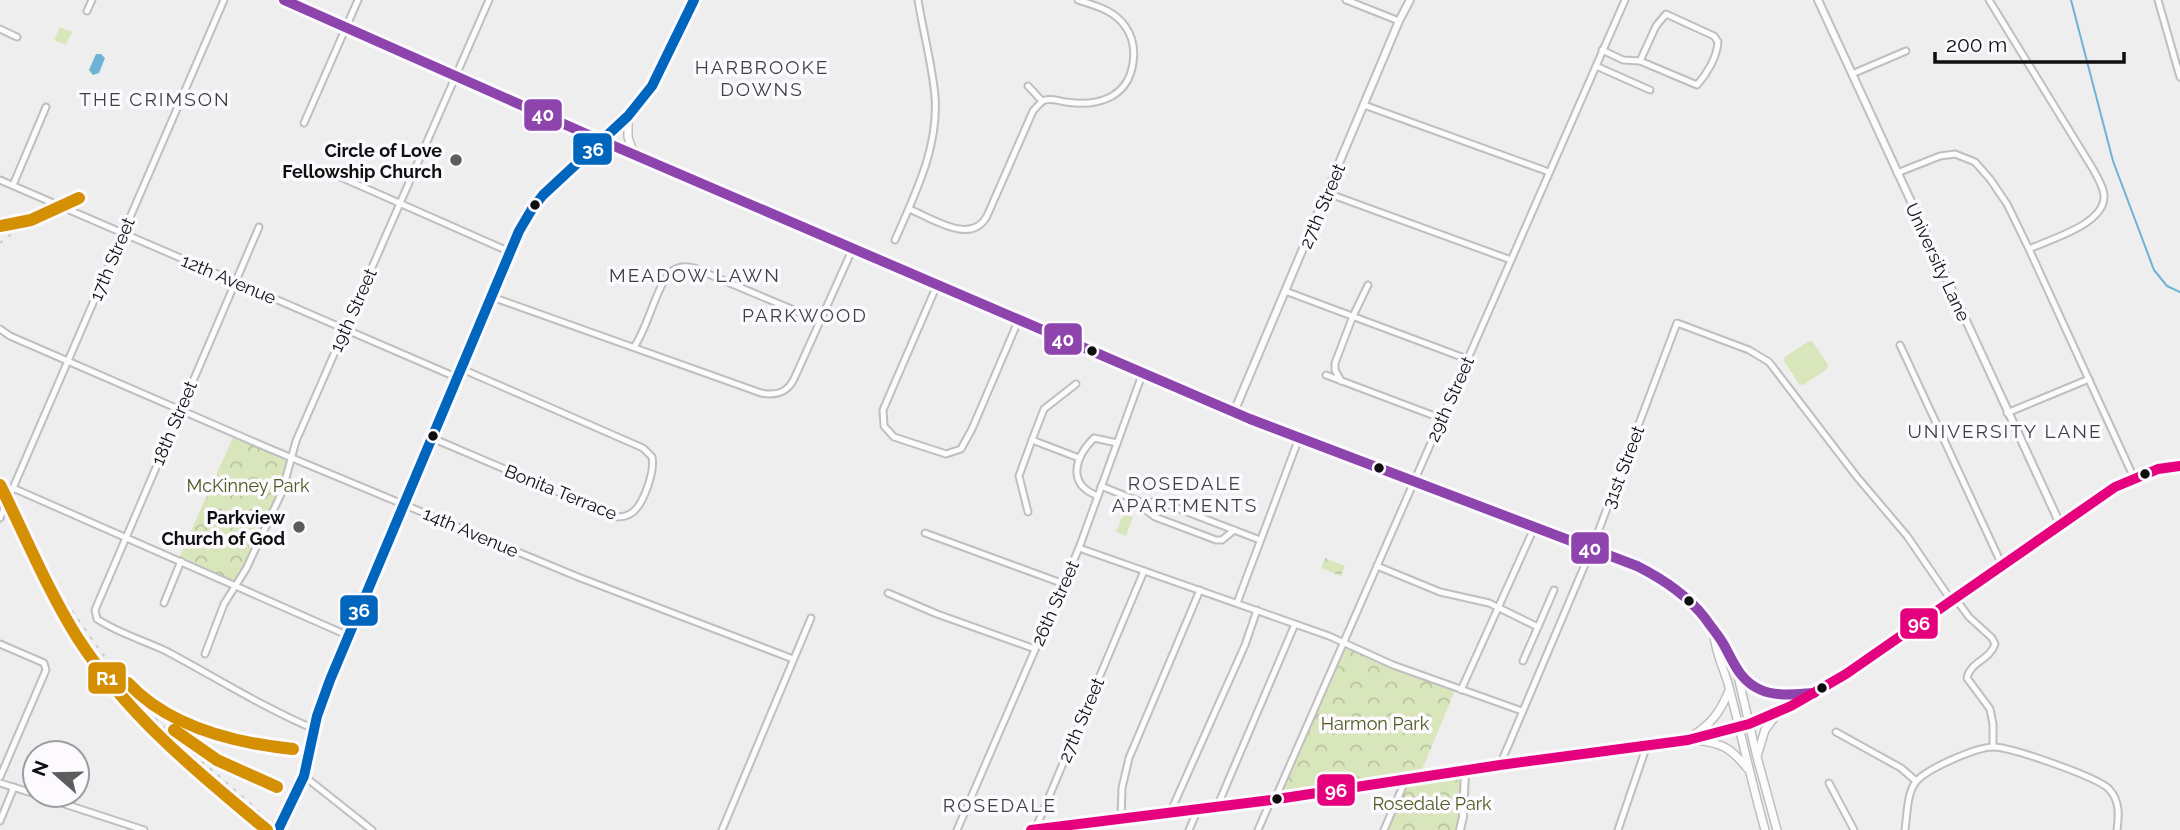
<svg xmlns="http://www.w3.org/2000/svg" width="2180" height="830" font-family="Raleway,sans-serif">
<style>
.grass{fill:#d9e6bc}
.park{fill:url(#park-crowns)}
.water{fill:#6fb2d5}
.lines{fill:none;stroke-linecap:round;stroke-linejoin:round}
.stream{stroke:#6fb2d5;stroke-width:2}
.minor-casing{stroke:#bfbfc0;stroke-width:9}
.tertiary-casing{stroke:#bfbfc0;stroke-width:10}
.secondary-casing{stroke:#bfbfc0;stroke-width:10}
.minor{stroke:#fcfcfd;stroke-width:5}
.tertiary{stroke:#fcfcfd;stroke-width:6}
.secondary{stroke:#fcfcfd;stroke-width:7}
.rail{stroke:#cccccd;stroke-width:2;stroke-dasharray:3.5 7;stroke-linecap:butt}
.bus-1-casing{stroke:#fcfafe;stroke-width:16}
.bus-2-casing{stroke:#fcfafe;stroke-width:16}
.bus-3-casing{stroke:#fcfafe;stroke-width:16}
.bus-1{stroke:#8e44ad;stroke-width:10}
.bus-2{stroke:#e5007d;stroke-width:10}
.bus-3{stroke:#0065bd;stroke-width:10}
.rail-1-casing{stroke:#fcfafe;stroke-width:18}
.rail-1{stroke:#d48f02;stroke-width:12}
.poi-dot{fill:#5d5d5e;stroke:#fcfafe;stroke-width:2.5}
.bus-dot{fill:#0f0f10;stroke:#fcfafe;stroke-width:2.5}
.labels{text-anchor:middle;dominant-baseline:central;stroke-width:7;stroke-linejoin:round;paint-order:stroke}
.poi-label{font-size:18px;font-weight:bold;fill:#0f0f10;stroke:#fcfafe;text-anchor:end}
.street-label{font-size:18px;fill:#0f0f10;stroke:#fcfafe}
.park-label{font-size:18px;fill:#4b5a1e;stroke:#fcfafe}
.neighbourhood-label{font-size:19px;letter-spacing:2px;fill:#403f42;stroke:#fcfafe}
.line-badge{stroke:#fcfafe;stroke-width:2.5}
.badge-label{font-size:19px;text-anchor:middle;font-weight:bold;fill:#fff}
</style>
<defs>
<pattern id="park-crowns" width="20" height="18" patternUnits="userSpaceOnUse" patternTransform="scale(1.75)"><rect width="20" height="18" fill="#d9e6bc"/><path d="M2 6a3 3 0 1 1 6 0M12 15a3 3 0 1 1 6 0" fill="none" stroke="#b9c4a1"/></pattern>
</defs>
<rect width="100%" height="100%" fill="#eeeeef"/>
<g class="grass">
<polygon points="60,27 72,32 66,45 54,40"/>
<polygon points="1809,341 1813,342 1828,365 1827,369 1803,385 1799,384 1784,361 1785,357"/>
</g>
<g class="park">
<polygon points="235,433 293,459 289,472 236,586 178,560"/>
<polygon points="1124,513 1133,517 1126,536 1116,532"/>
<polygon points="1325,558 1345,566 1341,576 1321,568"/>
<polygon points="1343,643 1456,688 1419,777 1465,771 1460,830 1384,830 1406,780 1275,799"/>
</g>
<polygon class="water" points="96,54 101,54 105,58 99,73 93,75 89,70"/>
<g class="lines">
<polyline class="stream" points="2071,0 2113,161 2154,270 2167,286 2180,292"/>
<defs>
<g id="minor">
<polyline points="1346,0 1399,21"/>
<path d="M1989 0 2093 169C2097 177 2104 187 2104 196 2105 224 2051 239 2029 249"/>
<polyline points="2158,0 2180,77"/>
<polyline points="87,11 92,0"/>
<path d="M1666 14 1714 36 1718 42C1717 57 1707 74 1697 85L1640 61 1656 26Z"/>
<polyline points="0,29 17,37"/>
<polyline points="1602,50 1623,60 1640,61"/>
<polyline points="1596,66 1650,90"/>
<polyline points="1852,74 1906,51"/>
<polyline points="1028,86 1042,101"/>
<polyline points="1364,105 1549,172"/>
<polyline points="304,123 358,0"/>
<polyline points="329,172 510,252"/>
<polyline points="1897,173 1940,156 1955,154 1975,162 1990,179 2007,204 2029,249 2134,478"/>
<polyline points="0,180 458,378"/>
<polyline points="13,185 46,107"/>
<polyline points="1327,193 1511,260"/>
<path d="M909 209C932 218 971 246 987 216L1033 111C1037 107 1040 102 1045 100 1052 98 1059 101 1066 102 1097 107 1128 98 1133 63 1135 50 1133 37 1125 26 1114 10 1096 6 1078 0"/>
<path d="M259 227 95 610 97 619C118 633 143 640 166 651 215 677 262 707 314 729"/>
<path d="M895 240C915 194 939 147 935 96 932 64 923 31 918 0"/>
<polyline points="937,285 883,410 884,426 894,437 946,454 961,449 972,429 1019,319"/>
<polyline points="1285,291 1467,359"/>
<path d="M492 297 761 393C776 396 787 393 794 379L853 248"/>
<polyline points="0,329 10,336 268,448 578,577 793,659"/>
<polyline points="1900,345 2002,565"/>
<path d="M634 347C648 328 657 283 672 271 679 266 687 266 694 268L820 321"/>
<polyline points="1326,375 1440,418"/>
<polyline points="1341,381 1335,370 1335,363 1353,316 1368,285"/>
<polyline points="2007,413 2089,379"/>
<path d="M432 438 617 517C623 517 628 516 633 512 644 503 655 471 652 457L643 448 462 369"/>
<polyline points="1032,440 1079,458"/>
<polyline points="1101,486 1148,505 1156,500 1260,540"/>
<polyline points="13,488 349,636"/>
<path d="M1098 496C1066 484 1075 457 1094 438L1117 443"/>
<polyline points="1148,505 1147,511 1155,517 1216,540 1222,540 1234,530"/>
<polyline points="1028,512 1019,476 1032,440 1044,409 1076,384"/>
<polyline points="0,518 224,0"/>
<polyline points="925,533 1064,584"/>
<polyline points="1079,548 1329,636 1393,665 1522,711"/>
<polyline points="1377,566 1440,592 1489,603 1538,627 1523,661"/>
<polyline points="888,593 937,614 1035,649"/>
<path d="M1955 598 1969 617 1992 638 1995 644C1990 660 1970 662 1967 678L1990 709 1993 724V747"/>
<polyline points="164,603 181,561"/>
<polyline points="1237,603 1299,438"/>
<polyline points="1538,627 1554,590"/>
<polyline points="0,644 44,663 46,670 0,777"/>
<polyline points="205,654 224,604 246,569 282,492 296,441 489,0"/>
<polyline points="1461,690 1535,526"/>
<polyline points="1836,732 1901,768 1916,781"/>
<polyline points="1500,765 1592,548 1677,323 1749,350 1769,362 1857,477 1907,536 1951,600"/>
<polyline points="304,776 372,830"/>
<polyline points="0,783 35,794"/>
<polyline points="1829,783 1854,830"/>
<polyline points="37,795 144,830"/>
<polyline points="1275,799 1625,0"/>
<polyline points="1217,807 1295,624"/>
<polyline points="1170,813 1245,645 1257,610"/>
<polyline points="1121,819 1122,788 1129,758 1200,590"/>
<polyline points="0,821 14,787"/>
<polyline points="722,830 811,618"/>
<polyline points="957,830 1079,548 1143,372"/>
<polyline points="1035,830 1144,571"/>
<polyline points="1189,830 1198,809"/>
<polyline points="1258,830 1271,800"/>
<polyline points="1384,830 1406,779"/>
<polyline points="1618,830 1647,745"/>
<path d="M1905 830C1907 816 1907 794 1915 783 1925 769 1975 748 1992 747 2009 746 2097 777 2109 789 2120 801 2119 815 2117 830"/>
</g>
<g id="tertiary">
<polyline points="1818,0 2060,524"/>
<polyline points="1234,412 1399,21 1410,0"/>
<polyline points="1460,830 1463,817 1465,771"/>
</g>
<g id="secondary">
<path d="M284 0 600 140 1250 419 1637 566C1663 579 1687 595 1705 618 1711 627 1719 636 1724 645 1734 663 1740 681 1761 690 1777 697 1797 694 1814 693"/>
<polyline points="628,116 628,137 634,155"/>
<path d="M1714 634C1715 654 1726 672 1730 691 1742 738 1752 784 1765 830"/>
<polyline points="1737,672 1757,757 1777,830"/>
<path d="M1691 737C1712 723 1719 714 1729 691"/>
<path d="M1696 740C1722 743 1731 748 1747 768"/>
<polyline points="1757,756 1765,730 1777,714"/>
<polyline points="278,830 304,776 317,716 330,680 519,231 532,209 543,195 628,116 652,86 694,0"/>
<polyline points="1031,830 1271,800 1500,765 1688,740 1749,724 1791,706 1846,674 2115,487 2158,469 2180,466"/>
</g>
</defs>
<use href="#minor" class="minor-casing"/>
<use href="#tertiary" class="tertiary-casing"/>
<use href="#secondary" class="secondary-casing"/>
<use href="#minor" class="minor"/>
<use href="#tertiary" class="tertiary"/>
<use href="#secondary" class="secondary"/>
<g class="rail">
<polyline points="0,226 31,220 79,198"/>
<polyline points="0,243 22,226"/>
<path d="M66 602C96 645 125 688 162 725 197 759 236 789 271 823"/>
<path d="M148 701C191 731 241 744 293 749"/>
<polyline points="201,750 277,787"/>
</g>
<defs>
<path id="bus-1" d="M284 0 600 140 1250 419 1637 566C1663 579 1687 595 1705 618 1711 627 1719 636 1724 645 1734 663 1740 681 1761 690 1777 697 1797 694 1814 693"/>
<polyline id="bus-2" points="1031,830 1271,800 1500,765 1688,740 1749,724 1791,706 1846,674 2115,487 2158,469 2180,466"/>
<polyline id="bus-3" points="278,830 304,776 317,716 330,680 519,231 532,209 543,195 628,116 652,86 694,0"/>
</defs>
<use href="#bus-1" class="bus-1-casing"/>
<use href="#bus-2" class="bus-2-casing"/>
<use href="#bus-3" class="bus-3-casing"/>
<use href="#bus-1" class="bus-1"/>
<use href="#bus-2" class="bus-2"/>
<use href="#bus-3" class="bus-3"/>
<defs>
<g id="rail-1">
<polyline points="0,226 31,220 79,198"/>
<path d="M0 485C25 535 47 589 77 637 127 715 197 772 267 830"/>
<path d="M128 683C169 727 234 743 293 749"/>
<polyline points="174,730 217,760 277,787"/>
</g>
</defs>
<use href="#rail-1" class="rail-1-casing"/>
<use href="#rail-1" class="rail-1"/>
</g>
<g class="poi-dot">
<circle cx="456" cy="160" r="7"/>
<circle cx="299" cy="527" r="7"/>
</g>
<g class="bus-dot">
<circle cx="535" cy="205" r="6"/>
<circle cx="1092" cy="351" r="6"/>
<circle cx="433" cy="436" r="6"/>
<circle cx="1379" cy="468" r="6"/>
<circle cx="2145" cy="474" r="6"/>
<circle cx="1689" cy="601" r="6"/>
<circle cx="1822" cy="688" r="6"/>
<circle cx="1277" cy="799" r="6"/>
</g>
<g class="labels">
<g class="poi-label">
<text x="442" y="150">Circle of Love<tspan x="442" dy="21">Fellowship Church</tspan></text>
<text x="285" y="517">Parkview<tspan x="285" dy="21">Church of God</tspan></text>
</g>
<g class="street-label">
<text transform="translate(1322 206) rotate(-67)">27th Street</text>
<text transform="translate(112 259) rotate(-67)">17th Street</text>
<text transform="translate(1938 262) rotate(65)">University Lane</text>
<text transform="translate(229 279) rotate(23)">12th Avenue</text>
<text transform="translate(353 310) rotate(-66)">19th Street</text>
<text transform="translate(1450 399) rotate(-66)">29th Street</text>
<text transform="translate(174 423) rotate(-67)">18th Street</text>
<text transform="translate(1623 467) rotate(-69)">31st Street</text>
<text transform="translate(561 492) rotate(22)">Bonita Terrace</text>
<text transform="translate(471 532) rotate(23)">14th Avenue</text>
<text transform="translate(1055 603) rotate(-66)">26th Street</text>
<text transform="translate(1081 720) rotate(-67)">27th Street</text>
</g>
<g class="park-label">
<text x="248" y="485">McKinney Park</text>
<text x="1375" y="723">Harmon Park</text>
<text x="1432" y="803">Rosedale Park</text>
</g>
<g class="neighbourhood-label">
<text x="762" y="67">HARBROOKE<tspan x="762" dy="22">DOWNS</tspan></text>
<text x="155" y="99">THE CRIMSON</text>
<text x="695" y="275">MEADOW LAWN</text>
<text x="805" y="315">PARKWOOD</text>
<text x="2005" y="431">UNIVERSITY LANE</text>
<text x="1185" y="483">ROSEDALE<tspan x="1185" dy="22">APARTMENTS</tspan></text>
<text x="1000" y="805">ROSEDALE</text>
</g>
</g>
<g class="line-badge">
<rect x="523" y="98" width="40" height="34" rx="7" fill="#8e44ad"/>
<rect x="572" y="132" width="41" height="34" rx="7" fill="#0065bd"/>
<rect x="1043" y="322" width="40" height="34" rx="7" fill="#8e44ad"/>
<rect x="1570" y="531" width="40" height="34" rx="7" fill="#8e44ad"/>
<rect x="339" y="594" width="40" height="33" rx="7" fill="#0065bd"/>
<rect x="1899" y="607" width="40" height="33" rx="7" fill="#e5007d"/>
<rect x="87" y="661" width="40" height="34" rx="7" fill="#d48f02"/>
<rect x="1316" y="773" width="40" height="34" rx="7" fill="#e5007d"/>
</g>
<g class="badge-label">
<text x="543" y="121">40</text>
<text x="593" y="156">36</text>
<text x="1063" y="346">40</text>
<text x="1590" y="555">40</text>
<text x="359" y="617">36</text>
<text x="1919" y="630">96</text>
<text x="107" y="685">R1</text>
<text x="1336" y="797">96</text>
</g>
<g transform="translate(56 774) rotate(290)"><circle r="33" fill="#fcfafe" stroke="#9d9c9f" stroke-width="2"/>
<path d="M0-5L12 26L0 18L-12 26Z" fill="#5d5d5e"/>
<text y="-10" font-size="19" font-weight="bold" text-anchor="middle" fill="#0f0f10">N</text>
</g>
<path d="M1935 52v10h189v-10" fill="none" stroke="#0f0f10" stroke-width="3.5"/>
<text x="1946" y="52" font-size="21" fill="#0f0f10" stroke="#fcfafe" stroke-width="5" paint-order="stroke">200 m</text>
</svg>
